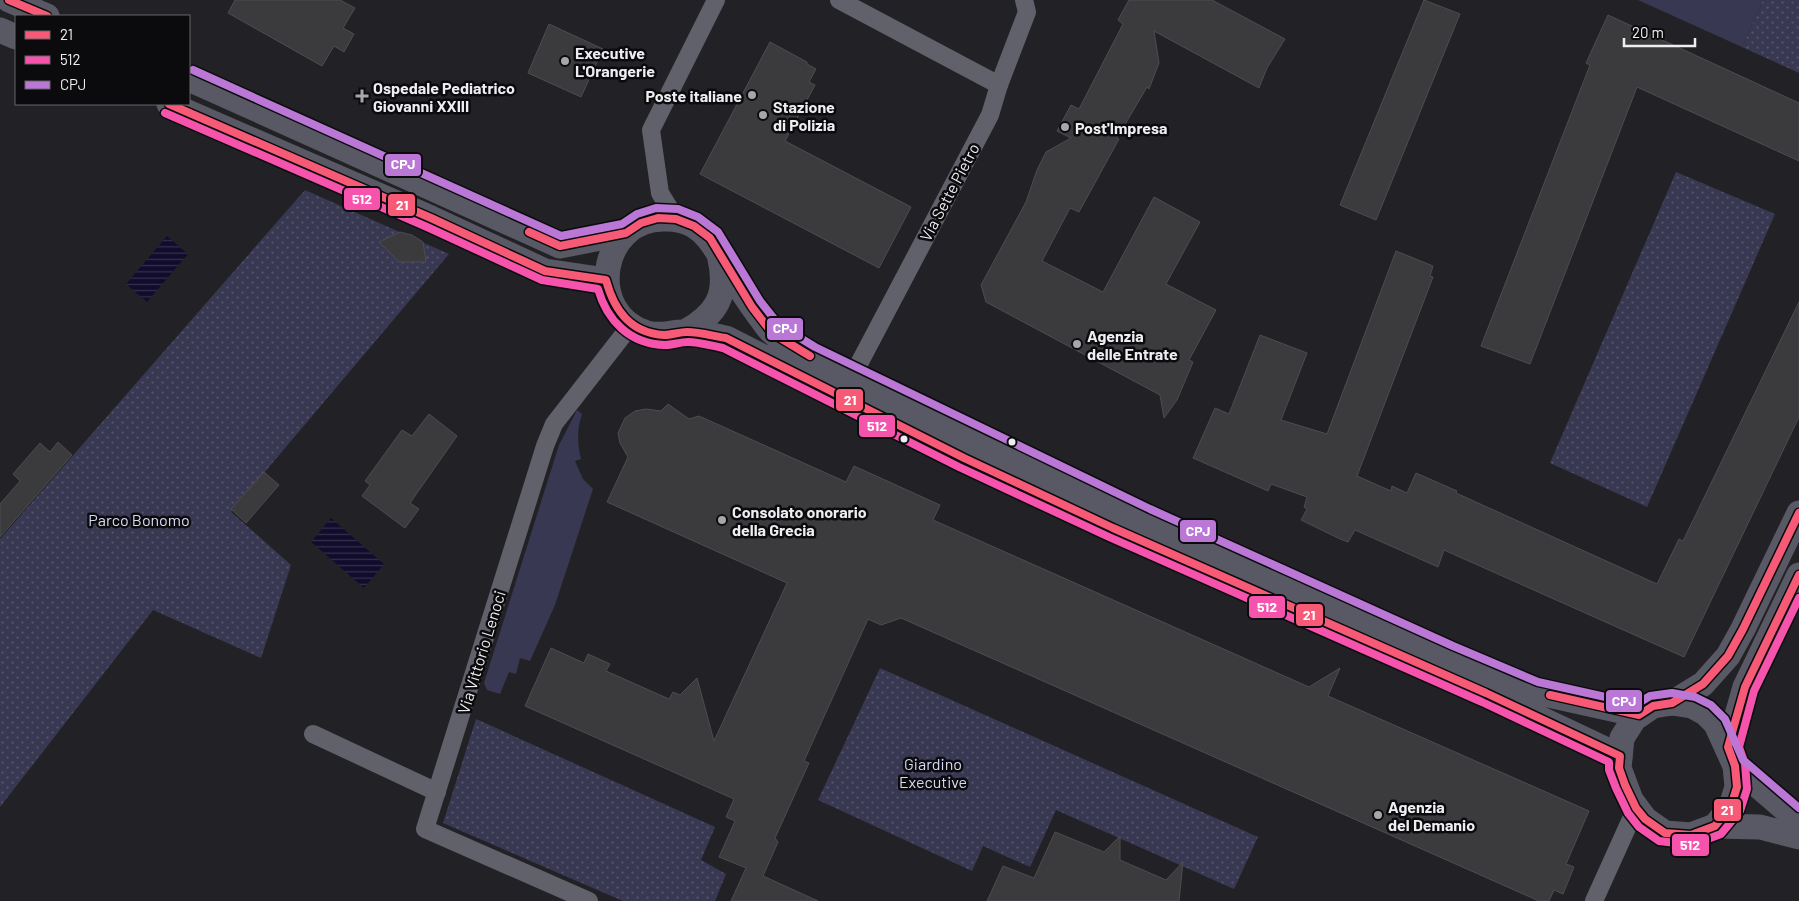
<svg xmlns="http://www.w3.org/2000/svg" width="1799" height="901" font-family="Barlow,sans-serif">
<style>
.grass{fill:#383852}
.park{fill:url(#park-dots)}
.water{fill:url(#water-rules)}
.building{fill:#3b3b3e;stroke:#4d4d51}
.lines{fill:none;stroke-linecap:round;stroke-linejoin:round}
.street{stroke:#61616c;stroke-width:18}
.secondary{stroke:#595965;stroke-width:25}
.bus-1-casing{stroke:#0b0b0e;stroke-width:11}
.bus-2-casing{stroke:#0b0b0e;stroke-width:11}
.bus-3-casing{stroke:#0b0b0e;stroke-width:11}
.bus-1{stroke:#f75a77;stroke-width:8}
.bus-2{stroke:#f653ac;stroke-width:8}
.bus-3{stroke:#ba77d6;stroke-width:8}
.poi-dot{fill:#a7a7ab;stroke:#0b0b0e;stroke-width:2}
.bus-dot{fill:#eeeef2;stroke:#0b0b0e;stroke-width:2}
.labels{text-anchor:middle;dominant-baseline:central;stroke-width:5;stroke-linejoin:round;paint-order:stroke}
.poi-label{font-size:16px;font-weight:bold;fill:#eeeef2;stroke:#0b0b0e;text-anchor:start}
.street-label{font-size:16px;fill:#eeeef2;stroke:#0b0b0e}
.park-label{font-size:16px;fill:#d7d8f4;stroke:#0b0b0e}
.line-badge{stroke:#0b0b0e;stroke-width:2}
.badge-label{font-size:14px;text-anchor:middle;font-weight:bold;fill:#fff}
</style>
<defs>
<pattern id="park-dots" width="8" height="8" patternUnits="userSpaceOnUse" patternTransform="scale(1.25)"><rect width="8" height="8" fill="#383852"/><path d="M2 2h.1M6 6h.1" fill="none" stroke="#55556b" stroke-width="1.8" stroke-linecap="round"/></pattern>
<pattern id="water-rules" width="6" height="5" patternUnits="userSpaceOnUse" patternTransform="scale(1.25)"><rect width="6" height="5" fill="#110c2c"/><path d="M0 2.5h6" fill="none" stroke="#34304b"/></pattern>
</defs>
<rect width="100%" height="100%" fill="#222226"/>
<g class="grass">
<polygon points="1638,0 1763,0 1742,47"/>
<path d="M577 410 582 414C577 429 577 443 581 459L575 461 583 479 593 489 555 605 530 661 520 658 516 674 509 672 500 694 487 690 484 683 559 445Z"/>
</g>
<g class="park">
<polygon points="1763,0 1799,0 1799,73 1742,47"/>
<polygon points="1676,172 1775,214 1647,507 1550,463"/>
<polygon points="305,190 449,254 231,512 291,565 261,658 153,610 0,807 0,539"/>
<polygon points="880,668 1258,837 1234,889 1056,810 1030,867 983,846 972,871 818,800"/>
<polygon points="476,719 715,827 701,860 726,874 715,901 623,901 443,823"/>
</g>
<g class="water">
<polygon points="167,236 188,254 147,302 126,284"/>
<polygon points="331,518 384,564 364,588 311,542"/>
</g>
<g class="building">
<polygon points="235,0 340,0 355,8 343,28 354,34 344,52 334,46 322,66 228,13"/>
<polygon points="1129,0 1212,0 1285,39 1267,68 1259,88 1154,31 1159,63 1149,89 1147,87 1117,138 1119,139 1079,212 1070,208 1042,261 1103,292 1154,197 1200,222 1166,284 1216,310 1189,360 1193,362 1177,400 1164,418 1160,395 986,302 981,285 1026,202 1037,170 1046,152 1071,138 1057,131 1071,105 1079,109 1123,24 1118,20"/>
<polygon points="1424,0 1460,14 1376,220 1340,205"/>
<polygon points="1608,15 1799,103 1799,161 1637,87 1530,364 1481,346 1590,65 1586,63"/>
<polygon points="549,24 603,49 581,97 528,73"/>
<polygon points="770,42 807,62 807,64 816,69 809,82 815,85 785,141 911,207 879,268 700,174"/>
<polygon points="400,232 412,235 423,242 426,262 399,262 379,242"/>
<polygon points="1396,251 1433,266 1430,276 1433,277 1357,476 1391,491 1392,486 1407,493 1416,473 1457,491 1456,493 1657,584 1679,539 1683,541 1799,302 1799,417 1684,657 1444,550 1438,567 1355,530 1348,542 1340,539 1301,520 1307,509 1304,507 1307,497 1271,484 1268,491 1193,458 1215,408 1229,414 1260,335 1307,353 1281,420 1327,434"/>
<polygon points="668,404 689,419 699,416 846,482 854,466 940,505 933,520 1309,687 1340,668 1328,696 1589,811 1566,864 1574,867 1563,894 1554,890 1549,901 1539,901 901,618 881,625 868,619 804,761 809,763 775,838 778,842 763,876 818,901 731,901 746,868 719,857 735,821 726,817 734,799 525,706 551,648 584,663 588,654 610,664 606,671 669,699 673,692 680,695 697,678 714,741 787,583 607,502 628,457 620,443 618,433 625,418 635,411 646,409 661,411"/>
<polygon points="429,414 457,436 410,503 419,509 405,528 362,496 370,485 365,481 402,430 412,436"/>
<polygon points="58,442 72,455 0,537 0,504 20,481 13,474 40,443 50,452"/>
<polygon points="264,472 279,485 246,523 231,509"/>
<polygon points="1055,832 1104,852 1120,836 1120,860 1166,880 1183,862 1179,901 987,901 1003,866 1034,878"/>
</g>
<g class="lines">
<g class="street">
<polyline points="839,0 999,85"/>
<polyline points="676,219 660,193 651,130 716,0"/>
<polyline points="852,377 990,115 999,85 1027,12 1024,0"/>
<polyline points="313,734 437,792"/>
<polyline points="589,901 425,829 545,446 554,424 631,325"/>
<polyline points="1594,901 1636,808"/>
</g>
<g class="secondary">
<polyline points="9,0 47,16"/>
<polyline points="0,30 16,37"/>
<polyline points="189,79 560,246 626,233"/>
<polyline points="169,104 431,218 545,271 606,280"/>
<path d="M685 332C717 314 728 295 720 259"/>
<polyline points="1672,703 1703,684 1728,656 1743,629 1799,513"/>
<polyline points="1728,747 1745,687 1799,575"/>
<path d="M1620 756 1486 693 1113 528 964 458 726 338C712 336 698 331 684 332 670 332 662 337 647 333 584 314 600 217 665 219 675 219 686 221 694 226 707 234 713 245 721 257 733 278 746 298 760 317 764 322 767 328 772 332 782 342 798 349 810 356L1146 518 1449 655 1535 692 1639 715"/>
<polyline points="1735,766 1799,821"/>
<polyline points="1715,826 1731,806 1737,787 1735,766 1716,724 1705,713 1692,706 1672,703 1653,706 1634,719 1622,738 1619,768 1631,800 1645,819 1665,833 1691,835 1715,826 1760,827 1799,837"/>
</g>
<defs>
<g id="bus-1">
<polyline points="9,0 47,16"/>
<path d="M169 104 431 218 545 271 606 280C614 310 630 333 664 335 672 335 679 332 687 332 700 332 713 336 726 338L964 458 1113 528 1486 693 1620 756 1619 768 1625 785 1636 808 1645 819 1665 833 1691 835 1715 826 1731 806 1737 787 1735 766 1728 747 1745 687 1799 575"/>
<polyline points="529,232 560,246 626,233 641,223 658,218 676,219 694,226 710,238 752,307 772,333 810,356"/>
<polyline points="1550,695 1639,715 1653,706 1672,703 1703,684 1728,656 1743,629 1799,513"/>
</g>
<path id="bus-2" d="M165 113 427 227 542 280 598 289C607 321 630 344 665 345 673 345 680 342 688 342 700 342 711 346 723 348L959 467 1109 537 1482 702 1609 762V770L1616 788 1628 813 1639 827 1659 841 1692 845 1721 834 1740 811 1747 789 1745 764 1739 747 1754 691 1799 598"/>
<polyline id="bus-3" points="193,70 561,236 622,224 637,214 656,208 678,209 698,217 718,232 760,301 779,325 815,347 1150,509 1453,646 1538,682 1637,704 1650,696 1672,693 1695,697 1711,705 1725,719 1743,760 1799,808"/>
</defs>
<use href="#bus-1" class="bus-1-casing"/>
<use href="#bus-2" class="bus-2-casing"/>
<use href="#bus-3" class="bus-3-casing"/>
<use href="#bus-1" class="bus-1"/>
<use href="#bus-2" class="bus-2"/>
<use href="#bus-3" class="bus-3"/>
</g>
<g class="poi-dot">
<circle cx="565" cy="61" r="5"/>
<circle cx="752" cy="95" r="5"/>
<path d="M359.5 88.5h5v5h5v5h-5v5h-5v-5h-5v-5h5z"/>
<circle cx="763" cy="115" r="5"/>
<circle cx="1065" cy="127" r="5"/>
<circle cx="1077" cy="344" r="5"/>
<circle cx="722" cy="520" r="5"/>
<circle cx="1378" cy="815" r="5"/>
</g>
<g class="bus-dot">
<circle cx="904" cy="439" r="4.5"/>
<circle cx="1012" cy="442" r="4.5"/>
</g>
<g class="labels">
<g class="poi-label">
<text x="575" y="52">Executive<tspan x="575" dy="18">L'Orangerie</tspan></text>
<text x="373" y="87">Ospedale Pediatrico<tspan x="373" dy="18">Giovanni XXIII</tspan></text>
<text x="742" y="95" text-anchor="end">Poste italiane</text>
<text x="773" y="106">Stazione<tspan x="773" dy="18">di Polizia</tspan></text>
<text x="1075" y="127">Post'Impresa</text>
<text x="1087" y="335">Agenzia<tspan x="1087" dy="18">delle Entrate</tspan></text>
<text x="732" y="511">Consolato onorario<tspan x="732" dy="18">della Grecia</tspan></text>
<text x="1388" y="806">Agenzia<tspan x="1388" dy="18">del Demanio</tspan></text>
</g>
<g class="street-label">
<text transform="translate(949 192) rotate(-62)">Via Sette Pietro</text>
<text transform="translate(481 652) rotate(-73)">Via Vittorio Lenoci</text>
</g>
<g class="park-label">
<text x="139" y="519">Parco Bonomo</text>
<text x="933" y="763">Giardino<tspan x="933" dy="18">Executive</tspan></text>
</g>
</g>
<g class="line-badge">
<rect x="384" y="153" width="38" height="24" rx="5" fill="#ba77d6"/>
<rect x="343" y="187" width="38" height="24" rx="5" fill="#f653ac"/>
<rect x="387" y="193" width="29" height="24" rx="5" fill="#f75a77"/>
<rect x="766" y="317" width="38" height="24" rx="5" fill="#ba77d6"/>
<rect x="835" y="388" width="29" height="24" rx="5" fill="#f75a77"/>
<rect x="858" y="414" width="38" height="24" rx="5" fill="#f653ac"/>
<rect x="1179" y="519" width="38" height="24" rx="5" fill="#ba77d6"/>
<rect x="1248" y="595" width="38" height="24" rx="5" fill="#f653ac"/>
<rect x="1295" y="603" width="29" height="24" rx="5" fill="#f75a77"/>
<rect x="1605" y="689" width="38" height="24" rx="5" fill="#ba77d6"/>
<rect x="1713" y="798" width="29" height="24" rx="5" fill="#f75a77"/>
<rect x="1671" y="833" width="39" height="24" rx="5" fill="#f653ac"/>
</g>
<g class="badge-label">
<text x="403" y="169">CPJ</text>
<text x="362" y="204">512</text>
<text x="402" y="210">21</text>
<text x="785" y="333">CPJ</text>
<text x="850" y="405">21</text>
<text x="877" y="431">512</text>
<text x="1198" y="536">CPJ</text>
<text x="1267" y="612">512</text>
<text x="1309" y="620">21</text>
<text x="1624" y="706">CPJ</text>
<text x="1727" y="815">21</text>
<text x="1690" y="850">512</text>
</g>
<rect x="15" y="15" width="175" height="90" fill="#0b0b0e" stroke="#666669"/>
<rect x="25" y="31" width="25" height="8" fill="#f75a77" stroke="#666669"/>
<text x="60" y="40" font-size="15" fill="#eeeef2">21</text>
<rect x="25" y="56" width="25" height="8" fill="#f653ac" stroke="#666669"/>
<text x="60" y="65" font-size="15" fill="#eeeef2">512</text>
<rect x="25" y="81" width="25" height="8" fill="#ba77d6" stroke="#666669"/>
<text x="60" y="90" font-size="15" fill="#eeeef2">CPJ</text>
<path d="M1624 38v8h71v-8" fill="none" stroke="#eeeef2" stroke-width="2.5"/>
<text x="1632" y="38" font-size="15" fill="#eeeef2" stroke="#0b0b0e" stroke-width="4" paint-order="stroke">20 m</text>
</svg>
